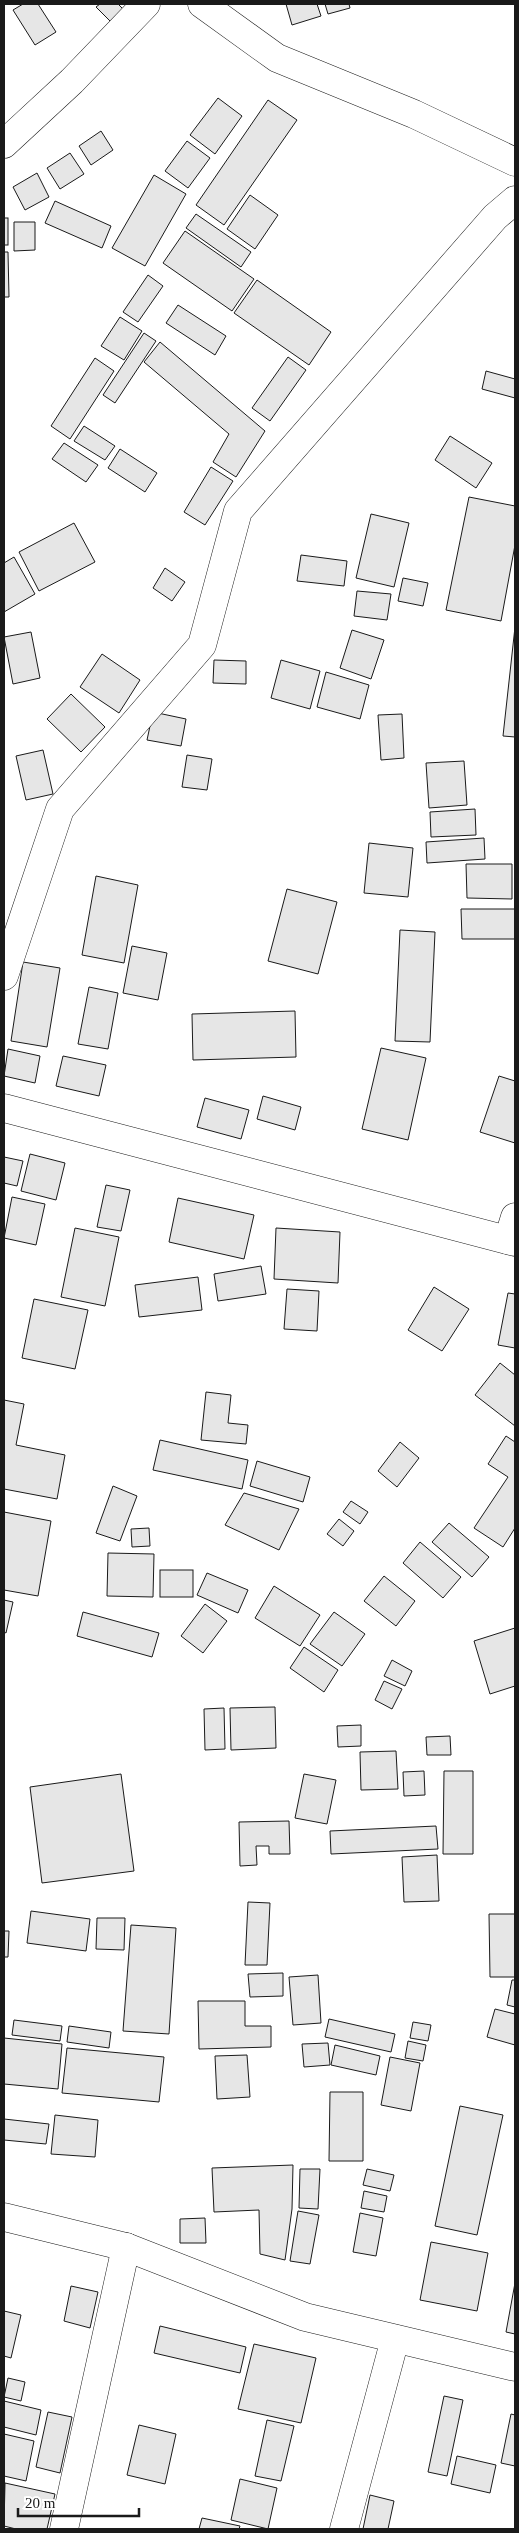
<svg xmlns="http://www.w3.org/2000/svg" width="519" height="2533" font-family="'Times New Roman',serif">
<style>
.building{fill:#e6e6e6;stroke:#1a1a1a}
.lines{fill:none;stroke-linecap:round;stroke-linejoin:round}
.minor-casing{stroke:#1a1a1a;stroke-width:29}
.minor{stroke:#fff;stroke-width:28}
</style>
<rect width="100%" height="100%" fill="#fff"/>
<g class="building">
<polygon points="23,4 38,4 56,32 35,45 13,10"/>
<polygon points="100,4 118,4 126,12 114,25 96,7"/>
<polygon points="286,4 317,4 321,16 292,25"/>
<polygon points="325,4 349,4 350,8 328,14"/>
<polygon points="218,98 242,116 215,154 190,135"/>
<polygon points="268,100 297,120 224,225 196,205"/>
<polygon points="101,131 113,150 91,165 79,146"/>
<polygon points="187,141 210,158 188,188 165,171"/>
<polygon points="70,153 84,174 60,189 47,168"/>
<polygon points="37,173 49,197 25,210 13,187"/>
<polygon points="154,175 186,194 145,266 112,248"/>
<polygon points="250,195 278,215 255,249 227,229"/>
<polygon points="55,201 111,226 102,248 45,223"/>
<polygon points="196,214 251,252 241,267 186,228"/>
<rect x="4" y="218" width="4" height="27"/>
<polygon points="14,222 35,222 35,250 14,251"/>
<polygon points="185,231 254,279 232,311 163,263"/>
<polygon points="4,252 8,252 9,297 4,297"/>
<polygon points="148,275 163,286 138,322 123,312"/>
<polygon points="257,280 331,332 309,365 234,313"/>
<polygon points="178,305 226,336 215,355 166,323"/>
<polygon points="120,317 142,331 124,360 101,346"/>
<polygon points="144,333 156,341 115,403 103,395"/>
<polygon points="160,342 265,431 236,477 213,462 229,434 144,362"/>
<polygon points="288,357 306,370 270,421 252,408"/>
<polygon points="95,358 114,371 70,439 51,426"/>
<polygon points="486,371 515,379 515,398 482,389"/>
<polygon points="84,426 115,446 105,460 74,441"/>
<polygon points="450,436 492,463 476,488 435,460"/>
<polygon points="64,443 98,465 86,482 52,459"/>
<polygon points="120,449 157,473 145,492 108,468"/>
<polygon points="211,467 233,481 205,525 184,512"/>
<polygon points="469,497 515,506 515,545 501,621 446,610"/>
<polygon points="371,514 409,523 394,587 356,578"/>
<polygon points="74,523 95,562 39,591 19,552"/>
<polygon points="301,555 347,561 344,586 297,581"/>
<polygon points="14,557 35,594 4,612 4,563"/>
<polygon points="165,568 185,582 172,601 153,588"/>
<polygon points="403,578 428,583 423,606 398,601"/>
<polygon points="357,591 391,594 387,620 354,616"/>
<polygon points="515,627 515,737 503,736"/>
<polygon points="352,630 384,640 371,679 340,668"/>
<polygon points="31,632 40,678 13,684 4,637"/>
<polygon points="102,654 140,680 119,713 80,687"/>
<polygon points="214,660 246,661 246,684 213,683"/>
<polygon points="281,660 320,671 310,709 271,698"/>
<polygon points="326,672 369,685 360,719 317,707"/>
<polygon points="71,694 105,727 81,752 47,719"/>
<polygon points="153,712 186,719 181,746 147,740"/>
<polygon points="402,714 404,758 381,760 378,715"/>
<polygon points="43,750 53,794 26,800 16,756"/>
<polygon points="187,755 212,759 207,790 182,787"/>
<polygon points="464,761 467,805 429,808 426,763"/>
<polygon points="475,809 476,835 431,837 430,812"/>
<polygon points="484,838 485,859 427,863 426,842"/>
<polygon points="369,843 413,848 408,897 364,893"/>
<polygon points="466,864 512,864 512,899 467,898"/>
<polygon points="96,876 138,885 124,963 82,955"/>
<polygon points="287,889 337,902 318,974 268,961"/>
<polygon points="461,909 515,909 515,939 462,939"/>
<polygon points="400,930 435,932 430,1042 395,1041"/>
<polygon points="132,946 167,953 158,1000 123,993"/>
<polygon points="23,962 60,968 47,1047 11,1041"/>
<polygon points="89,987 118,993 108,1049 78,1044"/>
<polygon points="295,1011 296,1057 193,1060 192,1014"/>
<polygon points="381,1048 426,1058 408,1140 362,1129"/>
<polygon points="8,1049 40,1056 35,1083 4,1076"/>
<polygon points="63,1056 106,1065 99,1096 56,1086"/>
<polygon points="499,1076 515,1081 515,1143 480,1132"/>
<polygon points="263,1096 301,1107 295,1130 257,1119"/>
<polygon points="205,1098 249,1110 241,1139 197,1127"/>
<polygon points="30,1154 65,1163 56,1200 21,1191"/>
<polygon points="4,1157 23,1161 17,1186 4,1183"/>
<polygon points="106,1185 130,1190 121,1231 97,1227"/>
<polygon points="12,1197 45,1204 36,1245 4,1238"/>
<polygon points="178,1198 254,1215 244,1259 169,1242"/>
<polygon points="75,1228 119,1237 105,1306 61,1297"/>
<polygon points="276,1228 340,1232 338,1283 274,1279"/>
<polygon points="261,1266 266,1294 218,1301 214,1274"/>
<polygon points="198,1277 202,1310 139,1317 135,1285"/>
<polygon points="434,1287 469,1309 442,1351 408,1330"/>
<polygon points="287,1289 319,1291 317,1331 284,1329"/>
<polygon points="508,1293 515,1294 515,1348 498,1345"/>
<polygon points="34,1299 88,1310 75,1369 22,1358"/>
<polygon points="500,1363 515,1375 515,1426 475,1395"/>
<polygon points="206,1392 231,1395 228,1423 248,1425 246,1444 201,1440"/>
<polygon points="4,1400 24,1404 16,1445 65,1455 57,1499 4,1489"/>
<polygon points="506,1436 515,1442 515,1528 503,1547 474,1528 508,1477 488,1464"/>
<polygon points="160,1440 248,1460 242,1489 153,1470"/>
<polygon points="400,1442 419,1458 397,1487 378,1471"/>
<polygon points="257,1461 310,1477 303,1502 250,1486"/>
<polygon points="113,1486 137,1496 120,1541 96,1533"/>
<polygon points="244,1493 299,1509 279,1550 225,1525"/>
<polygon points="351,1501 368,1512 360,1524 343,1512"/>
<polygon points="4,1512 51,1521 38,1596 4,1590"/>
<polygon points="339,1519 354,1531 343,1546 327,1534"/>
<polygon points="449,1523 489,1557 472,1577 432,1542"/>
<polygon points="149,1528 150,1546 132,1547 131,1529"/>
<polygon points="420,1542 461,1577 443,1598 403,1563"/>
<polygon points="108,1553 154,1554 153,1597 107,1596"/>
<rect x="160" y="1570" width="33" height="27"/>
<polygon points="207,1573 248,1590 238,1613 197,1595"/>
<polygon points="384,1576 415,1601 396,1626 364,1601"/>
<polygon points="274,1586 320,1615 300,1646 255,1618"/>
<polygon points="4,1600 13,1602 6,1633 4,1632"/>
<polygon points="205,1604 227,1621 203,1653 181,1636"/>
<polygon points="83,1612 159,1633 152,1657 77,1636"/>
<polygon points="334,1612 365,1634 342,1666 310,1644"/>
<polygon points="515,1628 515,1686 490,1694 474,1641"/>
<polygon points="304,1647 338,1670 324,1692 290,1668"/>
<polygon points="392,1660 412,1671 405,1686 384,1676"/>
<polygon points="384,1681 402,1689 392,1709 375,1700"/>
<polygon points="275,1707 276,1748 231,1750 230,1708"/>
<polygon points="224,1708 225,1749 205,1750 204,1709"/>
<polygon points="361,1725 361,1746 338,1747 337,1726"/>
<polygon points="450,1736 451,1755 427,1755 426,1737"/>
<polygon points="396,1751 398,1789 361,1790 360,1752"/>
<polygon points="424,1771 425,1795 404,1796 403,1772"/>
<polygon points="444,1771 473,1771 473,1854 443,1854"/>
<polygon points="121,1774 134,1871 42,1883 30,1787"/>
<polygon points="304,1774 336,1780 327,1824 295,1818"/>
<polygon points="289,1821 290,1854 269,1854 269,1846 256,1846 257,1865 240,1866 239,1822"/>
<polygon points="436,1826 438,1849 331,1854 330,1831"/>
<polygon points="437,1855 439,1901 404,1902 402,1857"/>
<polygon points="248,1902 270,1903 267,1965 245,1965"/>
<polygon points="31,1911 90,1919 86,1951 27,1943"/>
<polygon points="489,1914 515,1914 515,1977 490,1977"/>
<polygon points="97,1918 125,1918 124,1950 96,1949"/>
<polygon points="131,1925 176,1928 169,2034 123,2031"/>
<polygon points="4,1931 9,1931 8,1957 4,1957"/>
<polygon points="283,1973 283,1996 250,1997 248,1974"/>
<polygon points="318,1975 321,2023 293,2025 289,1977"/>
<polygon points="512,1980 515,1980 515,2007 507,2005"/>
<polygon points="198,2001 245,2001 245,2026 271,2026 271,2047 199,2049"/>
<polygon points="495,2009 515,2014 515,2045 487,2037"/>
<polygon points="329,2019 395,2034 391,2052 325,2037"/>
<polygon points="14,2020 62,2026 60,2041 12,2035"/>
<polygon points="413,2022 431,2025 428,2041 410,2038"/>
<polygon points="69,2026 111,2032 109,2048 67,2042"/>
<polygon points="4,2038 62,2044 58,2089 4,2084"/>
<polygon points="408,2041 426,2045 423,2061 405,2058"/>
<polygon points="328,2043 330,2065 304,2067 302,2044"/>
<polygon points="335,2045 380,2056 376,2075 331,2065"/>
<polygon points="67,2048 164,2057 159,2102 62,2093"/>
<polygon points="247,2055 250,2097 217,2099 215,2056"/>
<polygon points="390,2057 420,2063 411,2111 381,2105"/>
<polygon points="330,2092 363,2092 363,2161 329,2161"/>
<polygon points="460,2106 503,2115 477,2235 435,2226"/>
<polygon points="55,2115 98,2120 95,2157 51,2154"/>
<polygon points="4,2119 49,2124 46,2144 4,2140"/>
<polygon points="293,2165 292,2209 285,2260 260,2254 259,2210 214,2212 212,2168"/>
<polygon points="300,2169 320,2169 318,2209 299,2208"/>
<polygon points="367,2169 394,2175 390,2191 363,2185"/>
<polygon points="364,2191 387,2196 384,2212 361,2208"/>
<polygon points="298,2211 319,2215 310,2264 290,2261"/>
<polygon points="360,2213 383,2218 376,2256 353,2252"/>
<polygon points="205,2218 206,2243 180,2243 180,2219"/>
<polygon points="431,2242 488,2253 477,2311 420,2300"/>
<polygon points="515,2283 515,2334 506,2332"/>
<polygon points="71,2286 98,2292 90,2328 64,2321"/>
<polygon points="4,2311 21,2315 11,2358 4,2356"/>
<polygon points="160,2326 246,2347 240,2373 154,2353"/>
<polygon points="254,2344 316,2358 301,2423 238,2409"/>
<polygon points="8,2378 25,2382 21,2401 4,2397"/>
<polygon points="444,2396 463,2400 447,2476 428,2472"/>
<polygon points="4,2401 41,2410 36,2435 4,2427"/>
<polygon points="48,2412 72,2417 60,2473 36,2467"/>
<polygon points="511,2414 515,2415 515,2466 501,2463"/>
<polygon points="267,2420 294,2426 281,2481 255,2476"/>
<polygon points="139,2425 176,2434 165,2484 127,2475"/>
<polygon points="4,2434 34,2441 26,2481 4,2476"/>
<polygon points="457,2456 496,2465 490,2493 451,2484"/>
<polygon points="240,2479 277,2488 268,2529 231,2520"/>
<polygon points="5,2483 55,2494 47,2529 16,2529 4,2526"/>
<polygon points="370,2495 394,2501 388,2529 363,2529"/>
<polygon points="202,2518 240,2526 239,2529 199,2529"/>
</g>
<g class="lines">
<defs>
<g id="minor">
<polyline points="202,4 277,58 414,114 515,162"/>
<polyline points="4,144 72,81 146,4"/>
<polyline points="4,976 60,809 202,645 238,511 495,217 515,200"/>
<polyline points="4,1108 515,1242"/>
<polyline points="508,1240 515,1217"/>
<polyline points="4,2217 126,2247 305,2317 515,2367"/>
<polyline points="64,2529 126,2247"/>
<polyline points="344,2529 395,2339"/>
</g>
</defs>
<use href="#minor" class="minor-casing"/>
<use href="#minor" class="minor"/>
</g>
<rect width="519" height="2533" fill="none" stroke="#1a1a1a" stroke-width="10"/>
<path d="M18 2508v8h121v-8" fill="none" stroke="#1a1a1a" stroke-width="2.5"/>
<text x="25" y="2508" font-size="15" fill="#1a1a1a" stroke="#ffffff" stroke-width="4" paint-order="stroke">20 m</text>
</svg>
